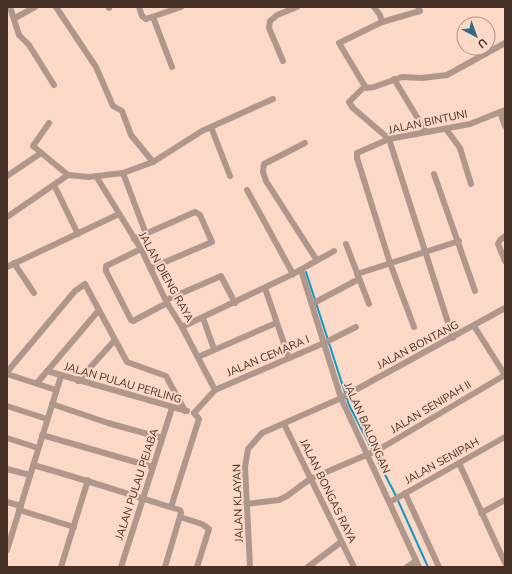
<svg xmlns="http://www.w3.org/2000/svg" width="512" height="574" font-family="'Nunito Sans',sans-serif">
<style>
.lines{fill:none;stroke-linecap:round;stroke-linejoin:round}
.stream{stroke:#0a9bc6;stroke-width:2}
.minor{stroke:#b0978b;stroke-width:6}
.labels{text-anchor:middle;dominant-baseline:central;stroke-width:4;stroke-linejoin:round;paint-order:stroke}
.street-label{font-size:11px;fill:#462f24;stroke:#fcd8c7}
</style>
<rect width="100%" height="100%" fill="#fcd8c7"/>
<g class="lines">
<polyline class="stream" points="306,272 349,405 395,494 428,567"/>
<g class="minor">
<polyline points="10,7 19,35 29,45 54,85"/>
<polyline points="56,7 96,67 113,106 122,111 131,135 153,162"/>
<polyline points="109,7 109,8"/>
<polyline points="139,7 142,16 146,19 181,7"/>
<polyline points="374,7 380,15 382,22"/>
<polyline points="418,7 420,11 382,22 339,43 366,88 374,87 402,77 422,78 447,75 505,43"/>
<polyline points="153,17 172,67"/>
<polyline points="15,18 35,7"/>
<polyline points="283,61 269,28 270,21 277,15 297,7"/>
<polyline points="394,79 426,132"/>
<polyline points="365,86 349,102 353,108 389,139 453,338"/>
<polyline points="500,112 505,126"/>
<polyline points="49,123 33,146 68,175 89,177 123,173 153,162 202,131 273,99"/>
<polyline points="211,127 230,176"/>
<polyline points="446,129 460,148 471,184"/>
<polyline points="305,143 264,164 263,172 266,181 316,259"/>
<polyline points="123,173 146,234"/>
<polyline points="434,174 475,291"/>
<polyline points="7,176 41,153"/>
<polyline points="96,176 141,249 167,303 182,327 215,390"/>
<polyline points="54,185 78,234"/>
<polyline points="247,190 293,274"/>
<polyline points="7,217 68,175"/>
<polyline points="505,236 500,240 498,244 505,261"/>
<polyline points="134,239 195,212 200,215 212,242 151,268"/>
<polyline points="346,244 369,304"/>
<polyline points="141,249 106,266 106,271 131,320 133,321 167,303"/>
<polyline points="14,263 34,293"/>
<polyline points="7,267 119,214"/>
<polyline points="301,270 341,398 419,567"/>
<polyline points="357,274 459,241"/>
<polyline points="265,288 289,358"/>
<polyline points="166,300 221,276 235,303"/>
<polyline points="312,304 359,279"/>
<polyline points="203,318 214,349"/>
<polyline points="474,326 505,375"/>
<polyline points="182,327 293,274 334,251"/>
<polyline points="414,327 390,263 357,158 357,153 389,139 470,124 505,110"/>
<polyline points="198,357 276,323"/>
<polyline points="47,371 187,411"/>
<polyline points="7,372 75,291 85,284 127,362 166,376 185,411"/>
<polyline points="7,374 56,390"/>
<polyline points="78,381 114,341"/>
<polyline points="37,383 99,310"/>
<polyline points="52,404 108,423 162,438"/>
<polyline points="7,406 47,419"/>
<polyline points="194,413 215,390 324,343 356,327"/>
<polyline points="284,424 354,567"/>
<polyline points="42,435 153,467"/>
<polyline points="7,438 38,448"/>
<polyline points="459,463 505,563"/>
<path d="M33 465C83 479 131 495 180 510L181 513 165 567"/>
<polyline points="7,469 30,475"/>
<polyline points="405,493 439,567"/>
<polyline points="7,502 21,506"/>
<polyline points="390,502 505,437"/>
<polyline points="246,504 279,500 287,496 310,479 378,450 505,375"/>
<polyline points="171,507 199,419 194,413"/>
<polyline points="19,510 74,527"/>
<polyline points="481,513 505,500"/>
<polyline points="180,517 202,524 209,529 197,567"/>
<polyline points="7,550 61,376"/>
<polyline points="61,567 88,480"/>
<polyline points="121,567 172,408"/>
<polyline points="250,567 245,467 248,449 262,433 339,399 505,308"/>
<polyline points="308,567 341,542"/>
<polyline points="407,567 416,561"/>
</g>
</g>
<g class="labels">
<g class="street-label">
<text transform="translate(428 122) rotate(-12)">JALAN BINTUNI</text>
<text transform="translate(166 277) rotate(61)">JALAN DIENG RAYA</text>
<text transform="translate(418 345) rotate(-28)">JALAN BONTANG</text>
<text transform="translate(268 356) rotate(-23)">JALAN CEMARA I</text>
<text transform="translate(123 383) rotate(16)">JALAN PULAU PERLING</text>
<text transform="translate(431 407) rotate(-31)">JALAN SENIPAH II</text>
<text transform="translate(367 428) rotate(66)">JALAN BALONGAN</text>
<text transform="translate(442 461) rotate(-29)">JALAN SENIPAH</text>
<text transform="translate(137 484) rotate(-72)">JALAN PULAU PEJABA</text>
<text transform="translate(328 491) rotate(64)">JALAN BONGAS RAYA</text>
<text transform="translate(238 503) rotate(-92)">JALAN KLAYAN</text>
</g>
</g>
<rect width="512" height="574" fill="none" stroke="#462f24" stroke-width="16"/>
<g transform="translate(476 36) rotate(139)"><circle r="19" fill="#fcd8c7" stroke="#b39486"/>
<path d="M0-3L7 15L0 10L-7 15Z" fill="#306b83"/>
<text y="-6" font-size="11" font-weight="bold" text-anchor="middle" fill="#462f24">U</text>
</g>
</svg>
